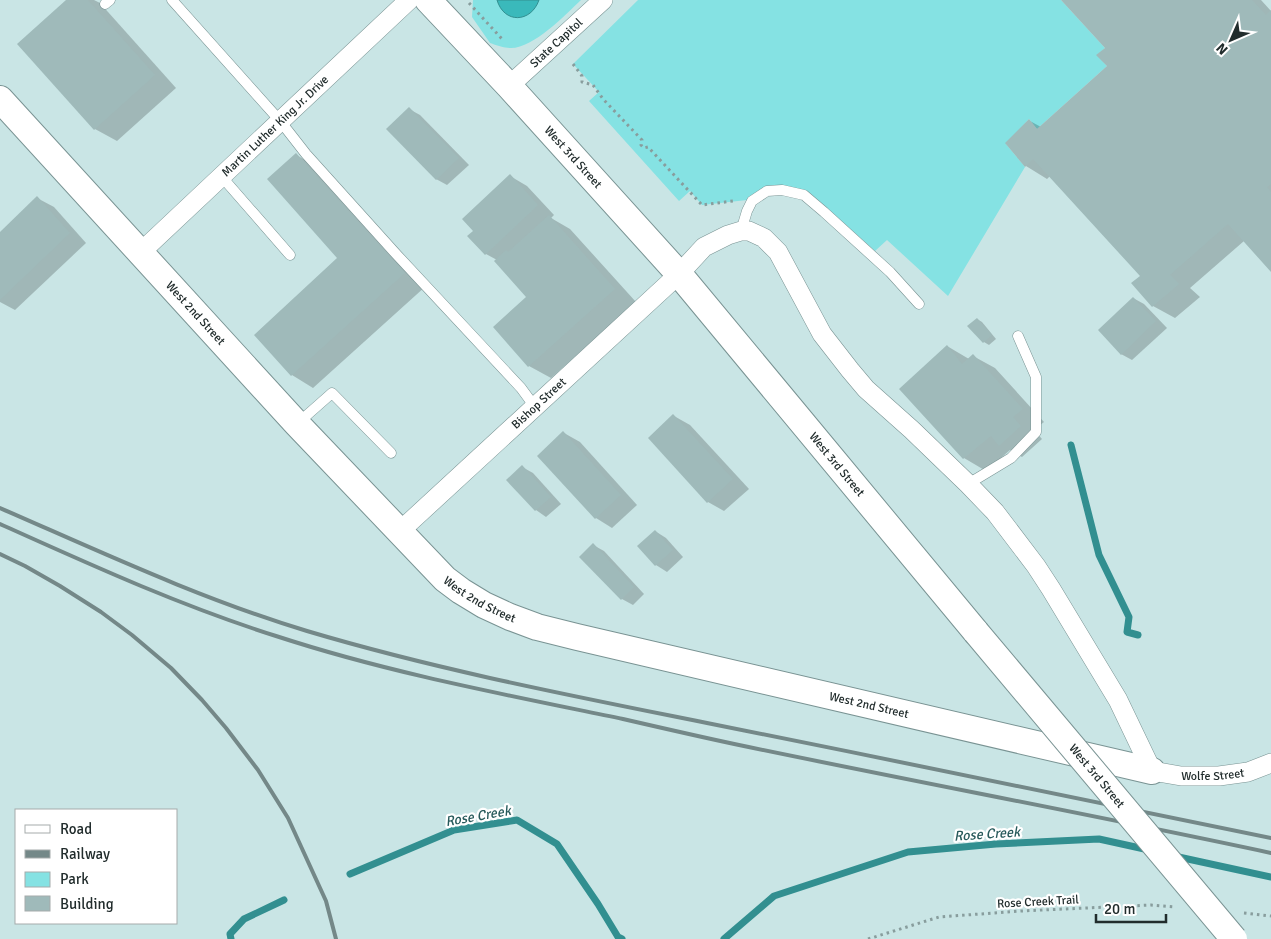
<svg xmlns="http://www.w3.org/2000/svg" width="1271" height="939" font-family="Signika,sans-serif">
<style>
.green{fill:#85e2e3}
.water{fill:#3ab9bb;stroke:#328f90}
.shadow{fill:#0003}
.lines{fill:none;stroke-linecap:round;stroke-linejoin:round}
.stream{stroke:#328f90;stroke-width:7}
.building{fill:#9fbaba}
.lane-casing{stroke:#799393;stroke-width:11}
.street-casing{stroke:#799393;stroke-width:20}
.secondary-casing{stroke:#799393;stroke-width:28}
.path{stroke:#889d9d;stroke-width:3;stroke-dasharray:2.5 4;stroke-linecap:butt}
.lane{stroke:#fff;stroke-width:10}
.street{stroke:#fff;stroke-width:19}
.secondary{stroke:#fff;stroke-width:26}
.rail{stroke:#748888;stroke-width:4}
.secondary-bridge-casing{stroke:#799393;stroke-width:28;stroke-linecap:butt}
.secondary-bridge{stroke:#fff;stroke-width:26}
.labels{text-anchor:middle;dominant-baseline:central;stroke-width:4.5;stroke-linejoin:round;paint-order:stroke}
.street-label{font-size:12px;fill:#212c2c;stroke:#fff}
.water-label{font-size:14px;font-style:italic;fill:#275a5b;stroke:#fff}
</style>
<rect width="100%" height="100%" fill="#c9e5e5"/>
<g class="green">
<path d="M473 0H581C565 15 533 49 510 48 504 48 496 45 490 43L472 17Z"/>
<polygon points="638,0 1061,0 1105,48 1097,55 1107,66 1037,129 1029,119 1006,144 1025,167 948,296 887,240 875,251 839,219 824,212 804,195 782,190 756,199 702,205 690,191 679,201 589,101 599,92 573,64"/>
</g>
<path class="water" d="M497 0H539C531 23 504 24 497 0Z"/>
<g class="shadow">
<polygon points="68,0 94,0 100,3 176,88 117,141 95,129"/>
<polygon points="1063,0 1261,0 1271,11 1271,270 1244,241 1190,288 1200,297 1175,318 1153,306 1142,276 1050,176 1047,179 1026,166 1030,121 1041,127 1108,66 1107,49"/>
<polygon points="409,109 420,115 469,165 447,185 436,179"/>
<polygon points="296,155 318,167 426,286 313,388 292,375 255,335 339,258"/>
<polygon points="510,176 527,186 554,215 551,218 570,229 636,302 551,378 529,366 528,297 497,260 486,254 475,231"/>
<polygon points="37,198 54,207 86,243 15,310 0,302 0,233"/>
<polygon points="1133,298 1144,304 1167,328 1132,360 1121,354"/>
<polygon points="977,319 982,322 996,339 989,345 984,342"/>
<polygon points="947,346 969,359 973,356 995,368 1044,422 1034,430 1042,439 1022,457 1010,450 986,471 964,458 901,390"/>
<polygon points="674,416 690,425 749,489 724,511 708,502"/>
<polygon points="564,433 580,442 637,505 612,528 596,518"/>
<polygon points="522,467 533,473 561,504 546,517 536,510"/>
<polygon points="655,531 666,538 683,557 667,572 656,565"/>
<polygon points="593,545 604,551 644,594 633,605 622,599"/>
</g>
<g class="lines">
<g class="stream">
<polyline points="1071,445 1099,555 1129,617 1127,632 1138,635"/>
<polyline points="1174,856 1271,877"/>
<polyline points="350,874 454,830 517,820 557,844 598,904 618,937 622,939"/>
<polyline points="231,939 230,934 244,919 284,900"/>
<polyline points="724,939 774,896 908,852 996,844 1099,839 1149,850"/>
</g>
</g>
<g class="building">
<polygon points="66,0 88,0 155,75 94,130 17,44"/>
<polygon points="1061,0 1252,0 1266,15 1271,10 1271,184 1267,187 1271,192 1271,272 1228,224 1170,275 1179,284 1152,307 1131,283 1140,276 1033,159 1025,167 1005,143 1029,119 1037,129 1107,66 1096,55 1105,48"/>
<polygon points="409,107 459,158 436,180 386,129"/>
<polygon points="296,153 405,273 291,376 254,335 337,258 267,179"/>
<polygon points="510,174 538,205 485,255 467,236 473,231 462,219"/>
<polygon points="37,196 70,233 0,300 0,232"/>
<polygon points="549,215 615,289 528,367 493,327 526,297 494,261 506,250 508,252"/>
<polygon points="1133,297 1156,321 1121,355 1098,330"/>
<polygon points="977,318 992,335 983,343 967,326"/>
<polygon points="947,345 962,364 973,354 1023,409 1013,417 1021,426 999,446 991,436 963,459 899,389"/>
<polygon points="673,414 733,479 707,503 648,438"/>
<polygon points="563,431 621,495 595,519 537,456"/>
<polygon points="522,465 551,497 535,511 506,480"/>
<polygon points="655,530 673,550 655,566 637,546"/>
<polygon points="593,543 634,587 621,600 579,557"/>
</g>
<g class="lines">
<defs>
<g id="lane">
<polyline points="172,0 281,122 306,154 397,255 521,388 535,407"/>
<polyline points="105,4 110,0"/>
<polyline points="222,177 290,255"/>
<polyline points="741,231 747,211 752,201 767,191 782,190 804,195 824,212 890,272 919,304"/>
<polyline points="298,423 332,393 391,453"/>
<polyline points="968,484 1011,458 1036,432 1036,377 1018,336"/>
</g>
<g id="street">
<path id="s1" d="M509 86 603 0"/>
<path id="s2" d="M141 252 409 0"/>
<path id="s3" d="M399 532 679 274 704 247 728 235 741 231H749L764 238 778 252 822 334 850 370 866 389 912 430 968 484 995 512 1036 566 1051 589 1118 700 1152 771 1181 776H1219L1248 772 1271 763"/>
</g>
<g id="secondary">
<path id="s4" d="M428 0 509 86 679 274 976 632"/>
<path id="s5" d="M0 99 297 424 445 579 461 591 484 605 510 617 537 627 577 637 1152 771"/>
</g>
</defs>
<use href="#lane" class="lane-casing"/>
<use href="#street" class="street-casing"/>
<use href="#secondary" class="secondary-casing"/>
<g class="path">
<polyline points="469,3 502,39"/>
<polyline points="573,64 582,76 582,82 593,85 603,99 642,140 641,145 644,148 648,147 702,205 733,201"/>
<polyline points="1244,913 1271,916"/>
<polyline points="868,939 939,917 1021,911 1151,905 1176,907"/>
</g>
<use href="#lane" class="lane"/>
<use href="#street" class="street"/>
<use href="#secondary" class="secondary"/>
<g class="rail">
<path d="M0 508C101 552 201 599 307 631 438 670 573 696 707 723 895 761 1083 798 1271 838"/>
<path d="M0 524C91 565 181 606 276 636 389 673 507 695 623 719 662 728 701 737 739 745 916 782 1094 815 1271 853"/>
<polyline points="0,554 25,566 60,586 101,612 132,635 171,668 202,700 226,728 258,770 288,818 326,901 336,939"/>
</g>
<defs>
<g id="secondary-bridge">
<path id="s6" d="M976 632 1234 939"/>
</g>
</defs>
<use href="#secondary-bridge" class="secondary-bridge-casing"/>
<use href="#secondary-bridge" class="secondary-bridge"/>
</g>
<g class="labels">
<g class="street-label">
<text stroke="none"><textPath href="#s1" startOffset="64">State Capitol</textPath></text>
<text stroke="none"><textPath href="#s2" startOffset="184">Martin Luther King Jr. Drive</textPath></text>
<text stroke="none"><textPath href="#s4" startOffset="214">West 3rd Street</textPath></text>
<text stroke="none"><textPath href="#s5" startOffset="290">West 2nd Street</textPath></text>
<text stroke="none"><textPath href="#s3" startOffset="190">Bishop Street</textPath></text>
<text stroke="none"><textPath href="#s4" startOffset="619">West 3rd Street</textPath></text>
<text stroke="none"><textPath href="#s5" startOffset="695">West 2nd Street</textPath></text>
<text stroke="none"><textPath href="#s5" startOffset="1100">West 2nd Street</textPath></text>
<text stroke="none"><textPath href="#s3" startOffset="1209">Wolfe Street</textPath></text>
<text stroke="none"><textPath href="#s6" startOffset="188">West 3rd Street</textPath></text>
<text transform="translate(1038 902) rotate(-3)">Rose Creek Trail</text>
</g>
<g class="water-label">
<text transform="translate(478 816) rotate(-10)">Rose Creek</text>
<text transform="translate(987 834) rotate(-4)">Rose Creek</text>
</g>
</g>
<rect x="15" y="809" width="162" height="115" fill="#ffffff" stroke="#a6abab"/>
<rect x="25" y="825" width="25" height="8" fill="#ffffff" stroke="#a6abab"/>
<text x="60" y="834" font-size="15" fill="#212c2c">Road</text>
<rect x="25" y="850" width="25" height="8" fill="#748888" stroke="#a6abab"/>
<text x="60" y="859" font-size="15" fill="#212c2c">Railway</text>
<rect x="25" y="872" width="25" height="15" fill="#85e2e3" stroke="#a6abab"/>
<text x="60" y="884" font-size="15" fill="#212c2c">Park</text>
<rect x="25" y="896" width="25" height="15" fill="#9fbaba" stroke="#a6abab"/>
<text x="60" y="909" font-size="15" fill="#212c2c">Building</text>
<g transform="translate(1231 40) rotate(225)" stroke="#ffffff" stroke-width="4" paint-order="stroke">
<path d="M0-4L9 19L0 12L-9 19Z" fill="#212c2c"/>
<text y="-8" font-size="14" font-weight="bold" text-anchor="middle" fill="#212c2c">N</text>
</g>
<path d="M1096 914v8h70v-8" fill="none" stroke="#212c2c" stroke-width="2.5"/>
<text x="1104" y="914" font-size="15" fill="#212c2c" stroke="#ffffff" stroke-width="4" paint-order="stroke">20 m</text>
</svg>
